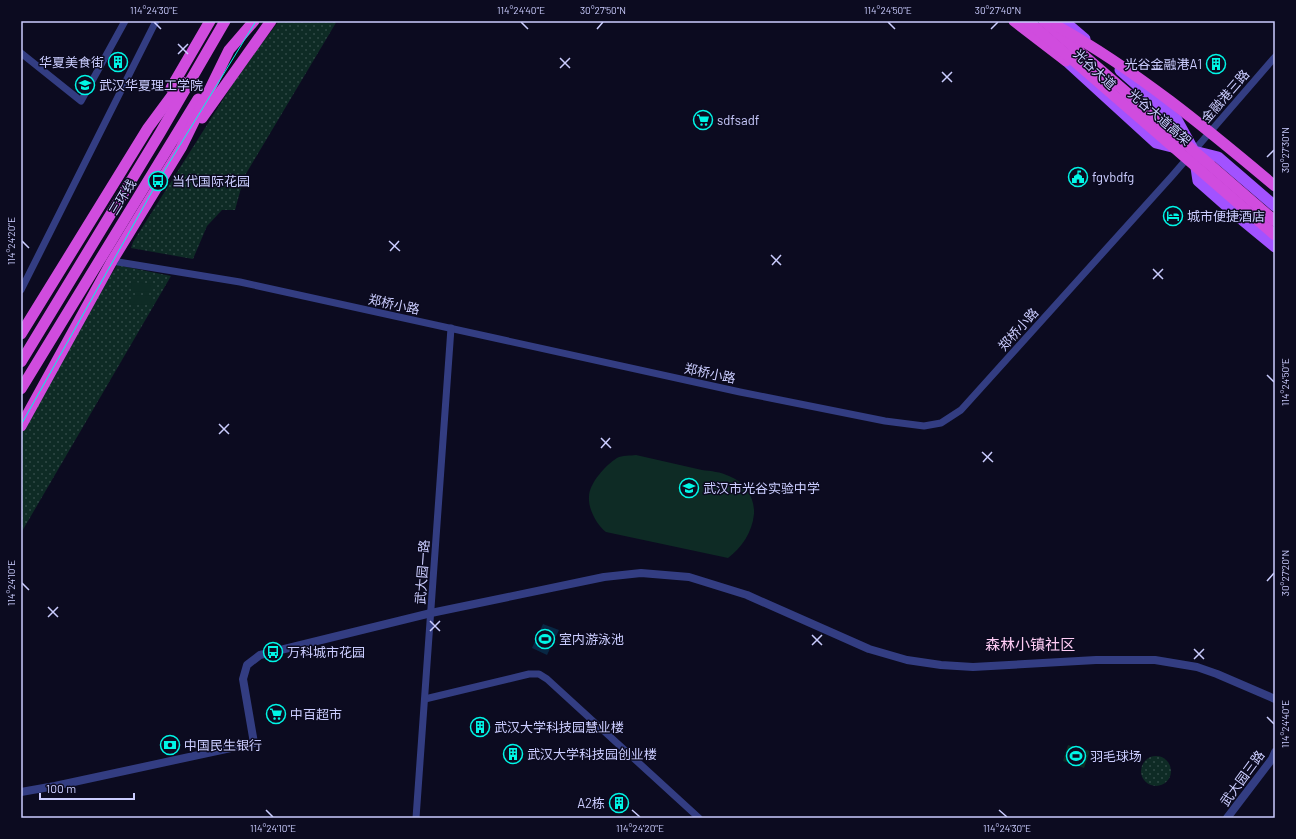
<svg xmlns="http://www.w3.org/2000/svg" width="1296" height="839" font-family="Barlow,'Noto Sans SC',sans-serif">
<style>
.park{fill:url(#park-dots)}
.garden{fill:#0e2b25}
.water{fill:#082743}
.lines{fill:none;stroke-linecap:round;stroke-linejoin:round}
.minor{stroke:#333d82;stroke-width:7}
.tertiary{stroke:#333d82;stroke-width:8}
.primary{stroke:#a252ff;stroke-width:11}
.trunk{stroke:#d04cde;stroke-width:11}
.tram{stroke:#00f6e6;stroke-width:1}
.trunk-bridge{stroke:#d04cde;stroke-width:11}
.ticks{fill:none;stroke:#cbcdff;stroke-width:1.5}
.labels{text-anchor:middle;dominant-baseline:central;stroke-width:3;stroke-linejoin:round;paint-order:stroke}
.poi-label{font-size:13px;fill:#cbcdff;stroke:#0c0b20;text-anchor:start}
.street-label{font-size:13px;fill:#cbcdff;stroke:#0c0b20}
.quarter-label{font-size:15px;fill:#ffcdf5;stroke:#0c0b20}
.neatline{fill:none;stroke:#cbcdff;stroke-width:1.5}
.ticks-label{font-size:10px;text-anchor:middle;fill:#cbcdff}
</style>
<defs>
<pattern id="park-dots" width="8" height="8" patternUnits="userSpaceOnUse"><rect width="8" height="8" fill="#0e2b25"/><path d="M2 2h.1M6 6h.1" fill="none" stroke="#304946" stroke-width="1.8" stroke-linecap="round"/></pattern>
</defs>
<rect width="100%" height="100%" fill="#0c0b20"/>
<g class="park">
<polygon points="279,21 337,21 244,177 235,210 222,210 207,226 193,259 131,248 133,242 241,71"/>
<polygon points="117,265 171,276 21,533 21,424"/>
<circle cx="1156" cy="771" r="15"/>
</g>
<g class="garden">
<polygon points="132,282 153,284 153,292 131,291"/>
<polygon points="131,295 152,296 151,305 130,304"/>
<path d="M636 455C658 460 680 465 702 470 711 471 721 472 729 476 745 482 755 498 754 514 752 533 742 547 728 558L606 532C597 525 588 509 589 497 589 483 606 465 617 458 622 455 630 456 636 455Z"/>
<polygon points="1068,745 1090,751 1084,768 1063,761"/>
</g>
<polygon class="water" points="543,624 559,630 547,655 532,648"/>
<g class="lines">
<g class="minor">
<polyline points="21,53 81,101 125,21"/>
<polyline points="112,261 240,282 740,392 885,421 924,426 941,423 961,410 1172,176 1275,57"/>
<polyline points="21,290 156,21"/>
<polyline points="425,699 529,674 539,674 547,679 699,818"/>
<polyline points="416,818 451,328"/>
</g>
<g class="tertiary">
<polyline points="21,792 55,786 254,743 243,679 247,665 260,655 431,613 604,577 641,573 689,577 747,595 869,649 907,660 941,665 973,667 1096,660 1155,660 1197,667 1217,674 1275,699"/>
<polyline points="1227,818 1272,759 1275,752"/>
</g>
<g class="primary">
<polyline points="1064,21 1085,39"/>
<polyline points="1063,58 1156,143 1176,148"/>
<polyline points="1120,70 1177,120 1194,151 1218,157 1275,206"/>
<polyline points="1195,161 1198,181 1241,219 1275,247"/>
</g>
<g class="trunk">
<polyline points="1014,21 1066,61"/>
<polyline points="171,88 210,21"/>
<polyline points="202,118 271,21"/>
<polyline points="21,334 148,128 182,82"/>
<polyline points="21,362 160,133 225,21"/>
<polyline points="21,389 198,99"/>
<polyline points="21,426 112,261 181,148 229,50 254,21"/>
</g>
<polyline class="tram" points="21,425 158,181 256,21"/>
<g class="trunk-bridge">
<polyline points="1028,21 1275,235"/>
<polyline points="1044,21 1275,221"/>
<path d="M1057 26C1136 70 1206 128 1275 186"/>
</g>
</g>
<path class="ticks" d="M154 22 161 29M521 22 528 29M888 22 895 29M597 29 603 22M991 29 998 22M178 44 188 54M178 54 188 44M560 58 570 68M560 68 570 58M942 72 952 82M942 82 952 72M1267 157 1274 150M22 241 29 248M389 241 400 251M390 251 399 241M771 255 781 265M772 265 781 255M1153 269 1163 279M1153 279 1163 269M1267 375 1274 382M219 424 229 434M219 434 229 424M601 438 611 448M601 448 610 438M982 452 993 462M983 462 992 452M1267 581 1274 573M22 583 29 590M48 607 58 617M48 617 58 607M430 621 440 631M430 631 440 621M812 635 822 645M812 645 822 635M1194 649 1204 659M1194 659 1204 649M1267 717 1274 724M266 810 273 817M632 810 640 817M999 810 1007 817"/>
<defs>
<symbol id="building-ring" viewBox="-11 -11 22 22"><circle r="9.5" fill="#0c0b20" stroke="#00f6e6" stroke-width="1.5"/><path d="M-4-6H4V6H1V3H-1V6H-4ZM-2.5-4.3h1.7v1.8h-1.7ZM.8-4.3h1.7v1.8H.8ZM-2.5-1h1.7V.8h-1.7ZM.8-1h1.7V.8H.8Z" fill="#00f6e6"/></symbol>
<symbol id="university-ring" viewBox="-11 -11 22 22"><circle r="9.5" fill="#0c0b20" stroke="#00f6e6" stroke-width="1.5"/><path d="M0-5L7-2L0 1L-7-2ZM-4 1L0 2.5L4 1V4Q0 6-4 4Z" fill="#00f6e6"/></symbol>
<symbol id="supermarket-ring" viewBox="-11 -11 22 22"><circle r="9.5" fill="#0c0b20" stroke="#00f6e6" stroke-width="1.5"/><path d="M-6-5.5h2.5l.6 2H6L4.5 2H-2.5L-4.4-4H-6ZM-1.5 3.2a1.3 1.3 0 1 0 .1 0ZM3 3.2a1.3 1.3 0 1 0 .1 0Z" fill="#00f6e6"/></symbol>
<symbol id="civic-ring" viewBox="-11 -11 22 22"><circle r="9.5" fill="#0c0b20" stroke="#00f6e6" stroke-width="1.5"/><path d="M-.6-6.5H3V-4.5H.6V-3L4-1V1h2V6H-6V1h2V-1L-.6-3ZM-1.2 2.5V6h2.4V2.5Z" fill="#00f6e6"/></symbol>
<symbol id="bus-ring" viewBox="-11 -11 22 22"><circle r="9.5" fill="#0c0b20" stroke="#00f6e6" stroke-width="1.5"/><path d="M-5-6H5V4H4V6H2V4H-2V6H-4V4H-5ZM-3.5-4V0h7V-4ZM-3.5 1.2v1.5H-2V1.2ZM2 1.2v1.5H3.5V1.2Z" fill="#00f6e6"/></symbol>
<symbol id="hotel-ring" viewBox="-11 -11 22 22"><circle r="9.5" fill="#0c0b20" stroke="#00f6e6" stroke-width="1.5"/><path d="M-6-4.5h1.5V1H6V5H4.5V3h-9V5H-6ZM-4 0a1.8 1.8 0 1 1 3.6 0ZM.5 0V-2.5h3Q6-2.5 6 0Z" fill="#00f6e6"/></symbol>
<symbol id="school-ring" viewBox="-11 -11 22 22"><circle r="9.5" fill="#0c0b20" stroke="#00f6e6" stroke-width="1.5"/><path d="M0-5L7-2L0 1L-7-2ZM-4 1L0 2.5L4 1V4Q0 6-4 4Z" fill="#00f6e6"/></symbol>
<symbol id="stadium-ring" viewBox="-11 -11 22 22"><circle r="9.5" fill="#0c0b20" stroke="#00f6e6" stroke-width="1.5"/><path d="M0-5a6.5 5 0 1 0 0 10a6.5 5 0 1 0 0-10ZM-3.5-1.8h7v3.6h-7Z" fill="#00f6e6"/></symbol>
<symbol id="bank-ring" viewBox="-11 -11 22 22"><circle r="9.5" fill="#0c0b20" stroke="#00f6e6" stroke-width="1.5"/><path d="M-6-4H6V4H-6ZM0-2.3a2.3 2.3 0 1 0 0 4.6a2.3 2.3 0 1 0 0-4.6Z" fill="#00f6e6"/></symbol>
</defs>
<g fill-rule="evenodd">
<use href="#building-ring" x="107" y="51" width="22" height="22"/>
<use href="#building-ring" x="1205" y="53" width="22" height="22"/>
<use href="#university-ring" x="74" y="74" width="22" height="22"/>
<use href="#supermarket-ring" x="692" y="109" width="22" height="22"/>
<use href="#civic-ring" x="1067" y="166" width="22" height="22"/>
<use href="#bus-ring" x="147" y="170" width="22" height="22"/>
<use href="#hotel-ring" x="1162" y="205" width="22" height="22"/>
<use href="#school-ring" x="678" y="477" width="22" height="22"/>
<use href="#stadium-ring" x="534" y="628" width="22" height="22"/>
<use href="#bus-ring" x="262" y="641" width="22" height="22"/>
<use href="#supermarket-ring" x="265" y="703" width="22" height="22"/>
<use href="#building-ring" x="469" y="716" width="22" height="22"/>
<use href="#bank-ring" x="159" y="734" width="22" height="22"/>
<use href="#building-ring" x="502" y="743" width="22" height="22"/>
<use href="#stadium-ring" x="1065" y="745" width="22" height="22"/>
<use href="#building-ring" x="608" y="792" width="22" height="22"/>
</g>
<g class="labels">
<g class="poi-label">
<text x="104" y="62" text-anchor="end">华夏美食街</text>
<text x="1202" y="64" text-anchor="end">光谷金融港A1</text>
<text x="99" y="85">武汉华夏理工学院</text>
<text x="717" y="120">sdfsadf</text>
<text x="1092" y="177">fgvbdfg</text>
<text x="172" y="181">当代国际花园</text>
<text x="1187" y="216">城市便捷酒店</text>
<text x="703" y="488">武汉市光谷实验中学</text>
<text x="559" y="639">室内游泳池</text>
<text x="287" y="652">万科城市花园</text>
<text x="290" y="714">中百超市</text>
<text x="494" y="727">武汉大学科技园慧业楼</text>
<text x="184" y="745">中国民生银行</text>
<text x="527" y="754">武汉大学科技园创业楼</text>
<text x="1090" y="756">羽毛球场</text>
<text x="605" y="803" text-anchor="end">A2栋</text>
</g>
<g class="street-label">
<text transform="translate(1095 69) rotate(43)">光谷大道</text>
<text transform="translate(1225 96) rotate(-49)">金融港三路</text>
<text transform="translate(1160 117) rotate(41)">光谷大道高架</text>
<text transform="translate(122 197) rotate(-59)">三环线</text>
<text transform="translate(394 304) rotate(12)">郑桥小路</text>
<text transform="translate(1018 329) rotate(-48)">郑桥小路</text>
<text transform="translate(710 373) rotate(12)">郑桥小路</text>
<text transform="translate(422 572) rotate(-86)">武大园一路</text>
<text transform="translate(1242 778) rotate(-54)">武大园三路</text>
</g>
<g class="quarter-label">
<text x="1030" y="644">森林小镇社区</text>
</g>
</g>
<rect width="1296" height="839" fill="none" stroke="#0c0b20" stroke-width="44"/>
<path d="M40 793v6h94v-6" fill="none" stroke="#cbcdff" stroke-width="2"/>
<text x="46" y="793" font-size="12" fill="#cbcdff" stroke="#0c0b20" stroke-width="3" paint-order="stroke">100 m</text>
<rect x="22" y="22" width="1252" height="795" class="neatline"/>
<g class="ticks-label">
<text x="154" y="14">114°24'30"E</text>
<text x="521" y="14">114°24'40"E</text>
<text x="603" y="14">30°27'50"N</text>
<text x="888" y="14">114°24'50"E</text>
<text x="998" y="14">30°27'40"N</text>
<text transform="translate(1285 150) rotate(-90)" y="4">30°27'30"N</text>
<text transform="translate(11 241) rotate(-90)" y="4">114°24'20"E</text>
<text transform="translate(1285 382) rotate(-90)" y="4">114°24'50"E</text>
<text transform="translate(1285 573) rotate(-90)" y="4">30°27'20"N</text>
<text transform="translate(11 583) rotate(-90)" y="4">114°24'10"E</text>
<text transform="translate(1285 724) rotate(-90)" y="4">114°24'40"E</text>
<text x="273" y="832">114°24'10"E</text>
<text x="640" y="832">114°24'20"E</text>
<text x="1007" y="832">114°24'30"E</text>
</g>
</svg>
